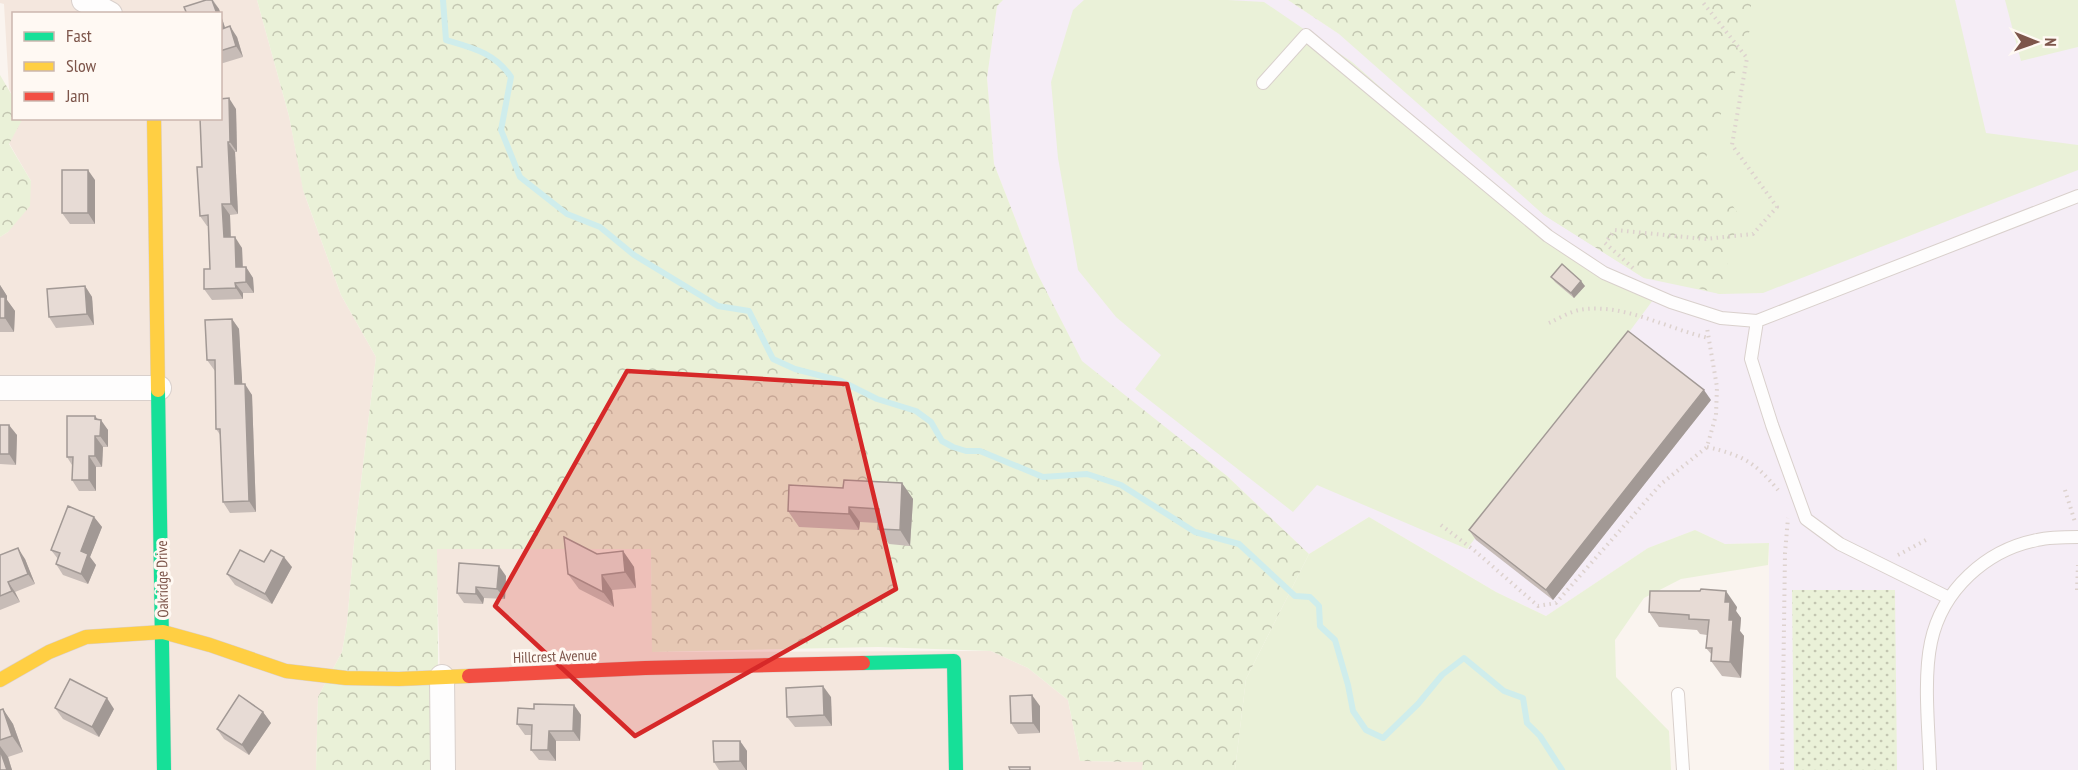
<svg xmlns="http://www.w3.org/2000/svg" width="2078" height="770" font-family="'PT Sans Narrow',sans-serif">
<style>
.residential{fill:#f4e7de}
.education{fill:#f5edf6}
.green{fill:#eaf1d8}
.forest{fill:url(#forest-crowns)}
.park{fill:url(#park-dots)}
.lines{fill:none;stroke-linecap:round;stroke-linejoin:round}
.stream{stroke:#cfedec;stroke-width:6}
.lane-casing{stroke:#d9d0cc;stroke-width:14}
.street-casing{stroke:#d9d0cc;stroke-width:26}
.fast-casing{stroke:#dbd0cc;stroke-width:15}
.slow-casing{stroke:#dbd0cc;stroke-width:15}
.jam-casing{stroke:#dbd0cc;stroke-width:15}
.path{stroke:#ddd2ce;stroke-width:4;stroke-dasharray:1.5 4.5;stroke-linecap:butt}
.lane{stroke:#fefdfd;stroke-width:12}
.street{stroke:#fefdfd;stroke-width:24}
.fast{stroke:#16e098;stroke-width:14}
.slow{stroke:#ffcf43;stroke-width:14}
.jam{stroke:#f24e42;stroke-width:14}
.wall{fill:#c7bcb7}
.shaded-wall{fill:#a29995}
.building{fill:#e7dbd5;stroke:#a29995;stroke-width:1.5}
.marked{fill:#d62828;fill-opacity:0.2;stroke:#d62828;stroke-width:4.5;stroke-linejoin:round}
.labels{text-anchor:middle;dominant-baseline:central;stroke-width:6;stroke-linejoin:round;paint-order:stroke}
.street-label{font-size:15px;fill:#7d554a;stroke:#fff9f3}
</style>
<defs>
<pattern id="forest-crowns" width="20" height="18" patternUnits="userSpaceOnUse" patternTransform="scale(1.5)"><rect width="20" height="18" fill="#eaf1d8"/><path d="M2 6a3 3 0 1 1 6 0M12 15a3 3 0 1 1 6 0" fill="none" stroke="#c3c6b1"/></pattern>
<pattern id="park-dots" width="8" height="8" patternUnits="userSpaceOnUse" patternTransform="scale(1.5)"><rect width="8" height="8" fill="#eaf1d8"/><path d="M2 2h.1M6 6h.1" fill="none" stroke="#c3c6b1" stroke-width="1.8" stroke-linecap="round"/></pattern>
</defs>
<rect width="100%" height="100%" fill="#faf4ef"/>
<g class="residential">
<polygon points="0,0 257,0 289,116 304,193 341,295 376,357 355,532 347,623 342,652 318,697 316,770 0,770 0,237 8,232 31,181 9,143 22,119 220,118 220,14 14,14 13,97 9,89 4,4 0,3"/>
<polygon points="436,549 651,549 653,652 991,651 1028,668 1068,700 1080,761 1144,762 1142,770 443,770"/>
</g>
<polygon class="education" points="1003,0 1288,0 1339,34 1751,0 2078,0 2078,770 1769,770 1769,543 1725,544 1695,530 1648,548 1546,616 1496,592 1369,517 1309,554 1227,476 1082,362 1034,267 994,164 987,78 997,6"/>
<g class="green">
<polygon points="1084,0 1228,0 1264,2 1352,62 1548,236 1656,296 1467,549 1317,485 1293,512 1135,389 1161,355 1116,317 1078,270 1058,158 1051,82 1073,10"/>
<polygon points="1313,0 1955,0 1986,133 2078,145 2078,170 1763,293 1720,294 1644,278 1544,215"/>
<polygon points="2005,0 2078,0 2078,47 2021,61"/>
<polygon points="1369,517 1496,592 1546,616 1648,548 1695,530 1725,544 1769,543 1768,565 1681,579 1644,598 1615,640 1616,677 1669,731 1671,770 1235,770 1246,679 1309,554"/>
</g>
<g class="forest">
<polygon points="257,0 1003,0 997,6 987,78 994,164 1034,267 1082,361 1227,476 1309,554 1246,679 1235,770 1142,770 1143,762 1080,761 1068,700 1028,668 991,651 878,647 652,652 651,549 437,549 438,656 436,770 316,770 318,697 342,652 347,623 355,532 376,357 341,295 303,190 289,116"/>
<polygon points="1288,0 1751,0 1751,27 1704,163 1739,215 1720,294 1680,283 1644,278 1544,215 1339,34"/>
<polygon points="0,75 13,97 14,118 22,120 9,144 31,181 30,206 8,232 0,237"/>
</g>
<polygon class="park" points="1792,590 1895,590 1897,770 1794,770"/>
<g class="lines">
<path class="stream" d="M443 0 446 40C473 48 495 53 511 77L501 130 520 177 567 214 600 227 634 255 718 306 749 311 773 359 795 369 841 381 877 399 916 411 931 422 942 441 953 447 966 451H980L1043 477 1087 474 1121 485 1195 532 1239 544 1295 596 1310 597 1319 606 1320 626 1335 640 1348 685 1353 711 1366 730 1383 738 1418 704 1442 675 1464 658 1504 691 1523 698 1527 723 1540 736 1562 770"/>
<defs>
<g id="lane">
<polyline points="1263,83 1306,35 1548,236 1604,273 1671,302 1721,318 1757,321"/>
<polyline points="1949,598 1840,544 1806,519 1772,425 1751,359 1757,321 2078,196"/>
<polyline points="1678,694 1683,770"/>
<path d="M1930 770C1929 732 1923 679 1931 642 1942 590 1986 550 2037 540 2050 537 2064 537 2078 537"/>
</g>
<g id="street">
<polyline points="84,0 110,14"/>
<polyline points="0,388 159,388"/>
<polyline points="442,677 443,770"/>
</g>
<g id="fast">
<polyline points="158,390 164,770"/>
<polyline points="863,663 954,661 956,770"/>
</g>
<g id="slow">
<polyline points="154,118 158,390"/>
<polyline points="0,680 49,652 86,637 163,632 210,645 286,671 346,678 399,679 469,676"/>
</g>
<polyline id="jam" points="469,676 645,668 863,663"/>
</defs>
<use href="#lane" class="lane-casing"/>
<use href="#street" class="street-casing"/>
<use href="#fast" class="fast-casing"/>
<use href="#slow" class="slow-casing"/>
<use href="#jam" class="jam-casing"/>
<g class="path">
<polyline points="1633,268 1605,243 1615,230 1705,239 1753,234 1777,207 1732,145 1747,58 1701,0"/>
<path d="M1549 323C1558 319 1569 312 1579 310 1622 302 1667 329 1709 338"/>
<path d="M1707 447C1742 455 1755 462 1778 490"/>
<polyline points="2065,490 2075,522"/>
<polyline points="1441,525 1475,551 1538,606 1556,603 1661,484 1707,447 1716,415 1717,387 1707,328"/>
<polyline points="1898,555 1926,540"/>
<polyline points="2077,590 2078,565"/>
<polyline points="1782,770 1785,553 1788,518"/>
</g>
<use href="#lane" class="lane"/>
<use href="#street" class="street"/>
<use href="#fast" class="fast"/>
<use href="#slow" class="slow"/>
<use href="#jam" class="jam"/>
</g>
<g class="wall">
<polygon points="206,0 213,0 219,9 225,28 237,37 243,57 220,64 220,14"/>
<polygon points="236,109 237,152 235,152 238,214 230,215 231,237 242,248 243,267 246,267 253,278 254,293 243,293 243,299 212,300 204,289 210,269 209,226 207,226 200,216 202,167"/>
<polygon points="95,180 95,224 70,224 62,213"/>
<polygon points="1551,277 1585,286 1574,298 1555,282"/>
<polygon points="0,285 7,296 7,300 15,311 14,332 0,332"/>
<polygon points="85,286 92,297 94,325 56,328 49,317"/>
<polygon points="232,319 239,329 242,384 252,395 256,512 230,513 223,502 221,436 216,429 215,371 207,360"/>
<polygon points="1711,400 1553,600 1476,540 1469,530"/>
<polygon points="95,416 108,430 108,447 103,447 102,467 96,467 96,491 79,491 72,480 72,465 67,457"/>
<polygon points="0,425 17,435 16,465 0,464"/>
<polygon points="902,483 913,499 910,546 889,544 878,529 878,523 860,522 859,530 799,527 788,511 843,488"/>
<polygon points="94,517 102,527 90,557 96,565 88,584 63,575 56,564 58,559 51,550"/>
<polygon points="623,551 634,567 636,588 612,590 614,607 579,589 568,574 597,554"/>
<polygon points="0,555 25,559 35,584 15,592 20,602 0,610"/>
<polygon points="264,562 292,567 272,604 235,585 227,574"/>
<polygon points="506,576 505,599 484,598 483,604 464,603 457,593"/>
<polygon points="1737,607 1736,611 1741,618 1740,631 1744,636 1741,678 1722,676 1711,661 1712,655 1706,648 1707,635 1700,634 1697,630 1659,627 1649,612"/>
<polygon points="831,697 832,726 795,727 787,717"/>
<polygon points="574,705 581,715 580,741 556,741 556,761 539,760 531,750 532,735 525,735 517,724 534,709"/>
<polygon points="1040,706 1040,733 1018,734 1011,723"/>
<polygon points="55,708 114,709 99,737 63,719"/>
<polygon points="3,709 13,724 23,752 8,757 12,770 0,770 0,710"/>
<polygon points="263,712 271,723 249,755 224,739 217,729"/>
<polygon points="740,741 747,751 747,770 719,770 714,762"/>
</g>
<g class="shaded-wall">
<polygon points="212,0 219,9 229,40 222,29 220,25 220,14 217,14"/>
<polygon points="230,26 237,37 243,57 236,46"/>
<polygon points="229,98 236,109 237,152 230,142"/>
<polygon points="228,142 235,152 238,214 231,204"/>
<polygon points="88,170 95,180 95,224 88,213"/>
<polygon points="222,204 230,215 231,248 224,237"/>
<polygon points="235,237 242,248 243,278 236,267"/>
<polygon points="246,267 253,278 254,293 246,282"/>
<polygon points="1581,281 1585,286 1574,298 1571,293"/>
<polygon points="235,283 243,293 243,299 236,288"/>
<polygon points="0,285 7,296 7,300 15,311 14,332 5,318 0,300"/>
<polygon points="85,286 92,297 94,325 87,314"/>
<polygon points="232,319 239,329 243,395 235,384"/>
<polygon points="245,384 252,395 256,512 249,501"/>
<polygon points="1704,390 1711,400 1553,600 1546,590"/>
<polygon points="95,416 101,425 101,420 108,430 108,447 100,436 95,419"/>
<polygon points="9,425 17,435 16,465 9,454"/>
<polygon points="95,436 103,447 102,467 95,456"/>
<polygon points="89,456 96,467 96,491 89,480"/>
<polygon points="902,483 913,499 910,546 900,530"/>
<polygon points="849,507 860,522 859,530 849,514"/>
<polygon points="94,517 102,527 90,557 96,565 88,584 81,574 81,551"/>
<polygon points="18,548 25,559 35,584 28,574"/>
<polygon points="623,551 634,567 636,588 625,572"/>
<polygon points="284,557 292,567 272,604 265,594"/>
<polygon points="499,566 506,576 505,599 497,589"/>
<polygon points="602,575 612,590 614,607 603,592"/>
<polygon points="8,582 15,592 20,602 12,591"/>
<polygon points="476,587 484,598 483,604 476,594"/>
<polygon points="1726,591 1737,607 1736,611 1741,618 1740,631 1744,636 1741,678 1730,662 1729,620 1725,602"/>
<polygon points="823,686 831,697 832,726 824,715"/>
<polygon points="1032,695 1040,706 1040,733 1033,723"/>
<polygon points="107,698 114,709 99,737 92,727"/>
<polygon points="574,705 581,715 580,741 573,731"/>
<polygon points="3,709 13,724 23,752 12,736"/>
<polygon points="263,712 271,723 249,755 242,745"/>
<polygon points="549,731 556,741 556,761 548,750"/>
<polygon points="740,741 747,751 747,770 746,770 740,761"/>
<polygon points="0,746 8,757 12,770 7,770 0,750"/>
</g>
<g class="building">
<polygon points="206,0 212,0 217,14 187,14 184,7"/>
<polygon points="220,25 222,29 230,26 236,46 220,51"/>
<polygon points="229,98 230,142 228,142 231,204 222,204 224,237 235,237 236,267 246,267 246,282 235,283 236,288 204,289 204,269 210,269 208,215 200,216 197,167 202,167 200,118 220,118 220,99"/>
<rect x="62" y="170" width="26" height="43"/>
<polygon points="1562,264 1581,281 1571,293 1551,277"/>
<polygon points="85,286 87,314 49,317 47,289"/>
<rect x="0" y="297" width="5" height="21"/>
<polygon points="232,319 235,384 245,384 249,501 223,502 220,429 216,429 215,360 207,360 205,320"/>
<polygon points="1628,331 1704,390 1546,590 1469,530"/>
<polygon points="67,416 95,416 95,419 101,420 100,436 95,436 95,456 89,456 89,480 72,480 73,457 67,457"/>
<rect x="0" y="425" width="9" height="29"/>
<polygon points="844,480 902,483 900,530 878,529 879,509 849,507 849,514 788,511 789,485 843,488"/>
<polygon points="68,506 94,517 81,551 88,554 81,574 56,564 60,553 51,550"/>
<polygon points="564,537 597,554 623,551 625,572 602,575 603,592 568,574"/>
<polygon points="18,548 28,574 8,582 12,591 0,596 0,555"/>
<polygon points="240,550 264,562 271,550 284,557 265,594 227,574"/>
<polygon points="459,563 499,566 497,589 476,587 476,594 457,593"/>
<polygon points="1701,589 1726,591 1725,602 1730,602 1729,620 1733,620 1730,662 1711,661 1712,648 1706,648 1709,620 1689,619 1689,615 1649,612 1650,591 1700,591"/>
<polygon points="70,679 107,698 92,727 55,708"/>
<polygon points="823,686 824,715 787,717 786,688"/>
<polygon points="239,695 263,712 242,745 217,729"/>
<polygon points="1032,695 1033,723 1011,723 1010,696"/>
<polygon points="534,704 574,705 573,731 549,731 548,750 531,750 532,725 517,724 518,708 534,709"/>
<polygon points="3,709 12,736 0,740 0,710"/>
<polygon points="713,741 740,741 740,761 714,762"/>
<polygon points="0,750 7,770 0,770"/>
<polygon points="1009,767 1030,767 1030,770 1010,770"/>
</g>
<path class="marked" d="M627 371 847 384 896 589 635 736 495 606Z"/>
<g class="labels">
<g class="street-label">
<text transform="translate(162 579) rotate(-91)">Oakridge Drive</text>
<text transform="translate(555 656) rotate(-2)">Hillcrest Avenue</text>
</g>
</g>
<rect x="12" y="12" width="210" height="108" fill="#fff9f3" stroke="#cbb7af" stroke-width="1.5"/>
<rect x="24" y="32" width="30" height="9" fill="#16e098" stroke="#cbb7af" stroke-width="1.5"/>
<text x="66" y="42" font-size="18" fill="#7d554a">Fast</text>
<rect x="24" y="62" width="30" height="9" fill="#ffcf43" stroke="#cbb7af" stroke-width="1.5"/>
<text x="66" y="72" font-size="18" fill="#7d554a">Slow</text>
<rect x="24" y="92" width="30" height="9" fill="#f24e42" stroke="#cbb7af" stroke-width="1.5"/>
<text x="66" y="102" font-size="18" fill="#7d554a">Jam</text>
<g transform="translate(2036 42) rotate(91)" stroke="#fff9f3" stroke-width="4.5" paint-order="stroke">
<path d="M0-4.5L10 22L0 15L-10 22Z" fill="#7d554a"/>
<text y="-9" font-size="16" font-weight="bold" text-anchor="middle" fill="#7d554a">N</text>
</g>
</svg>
